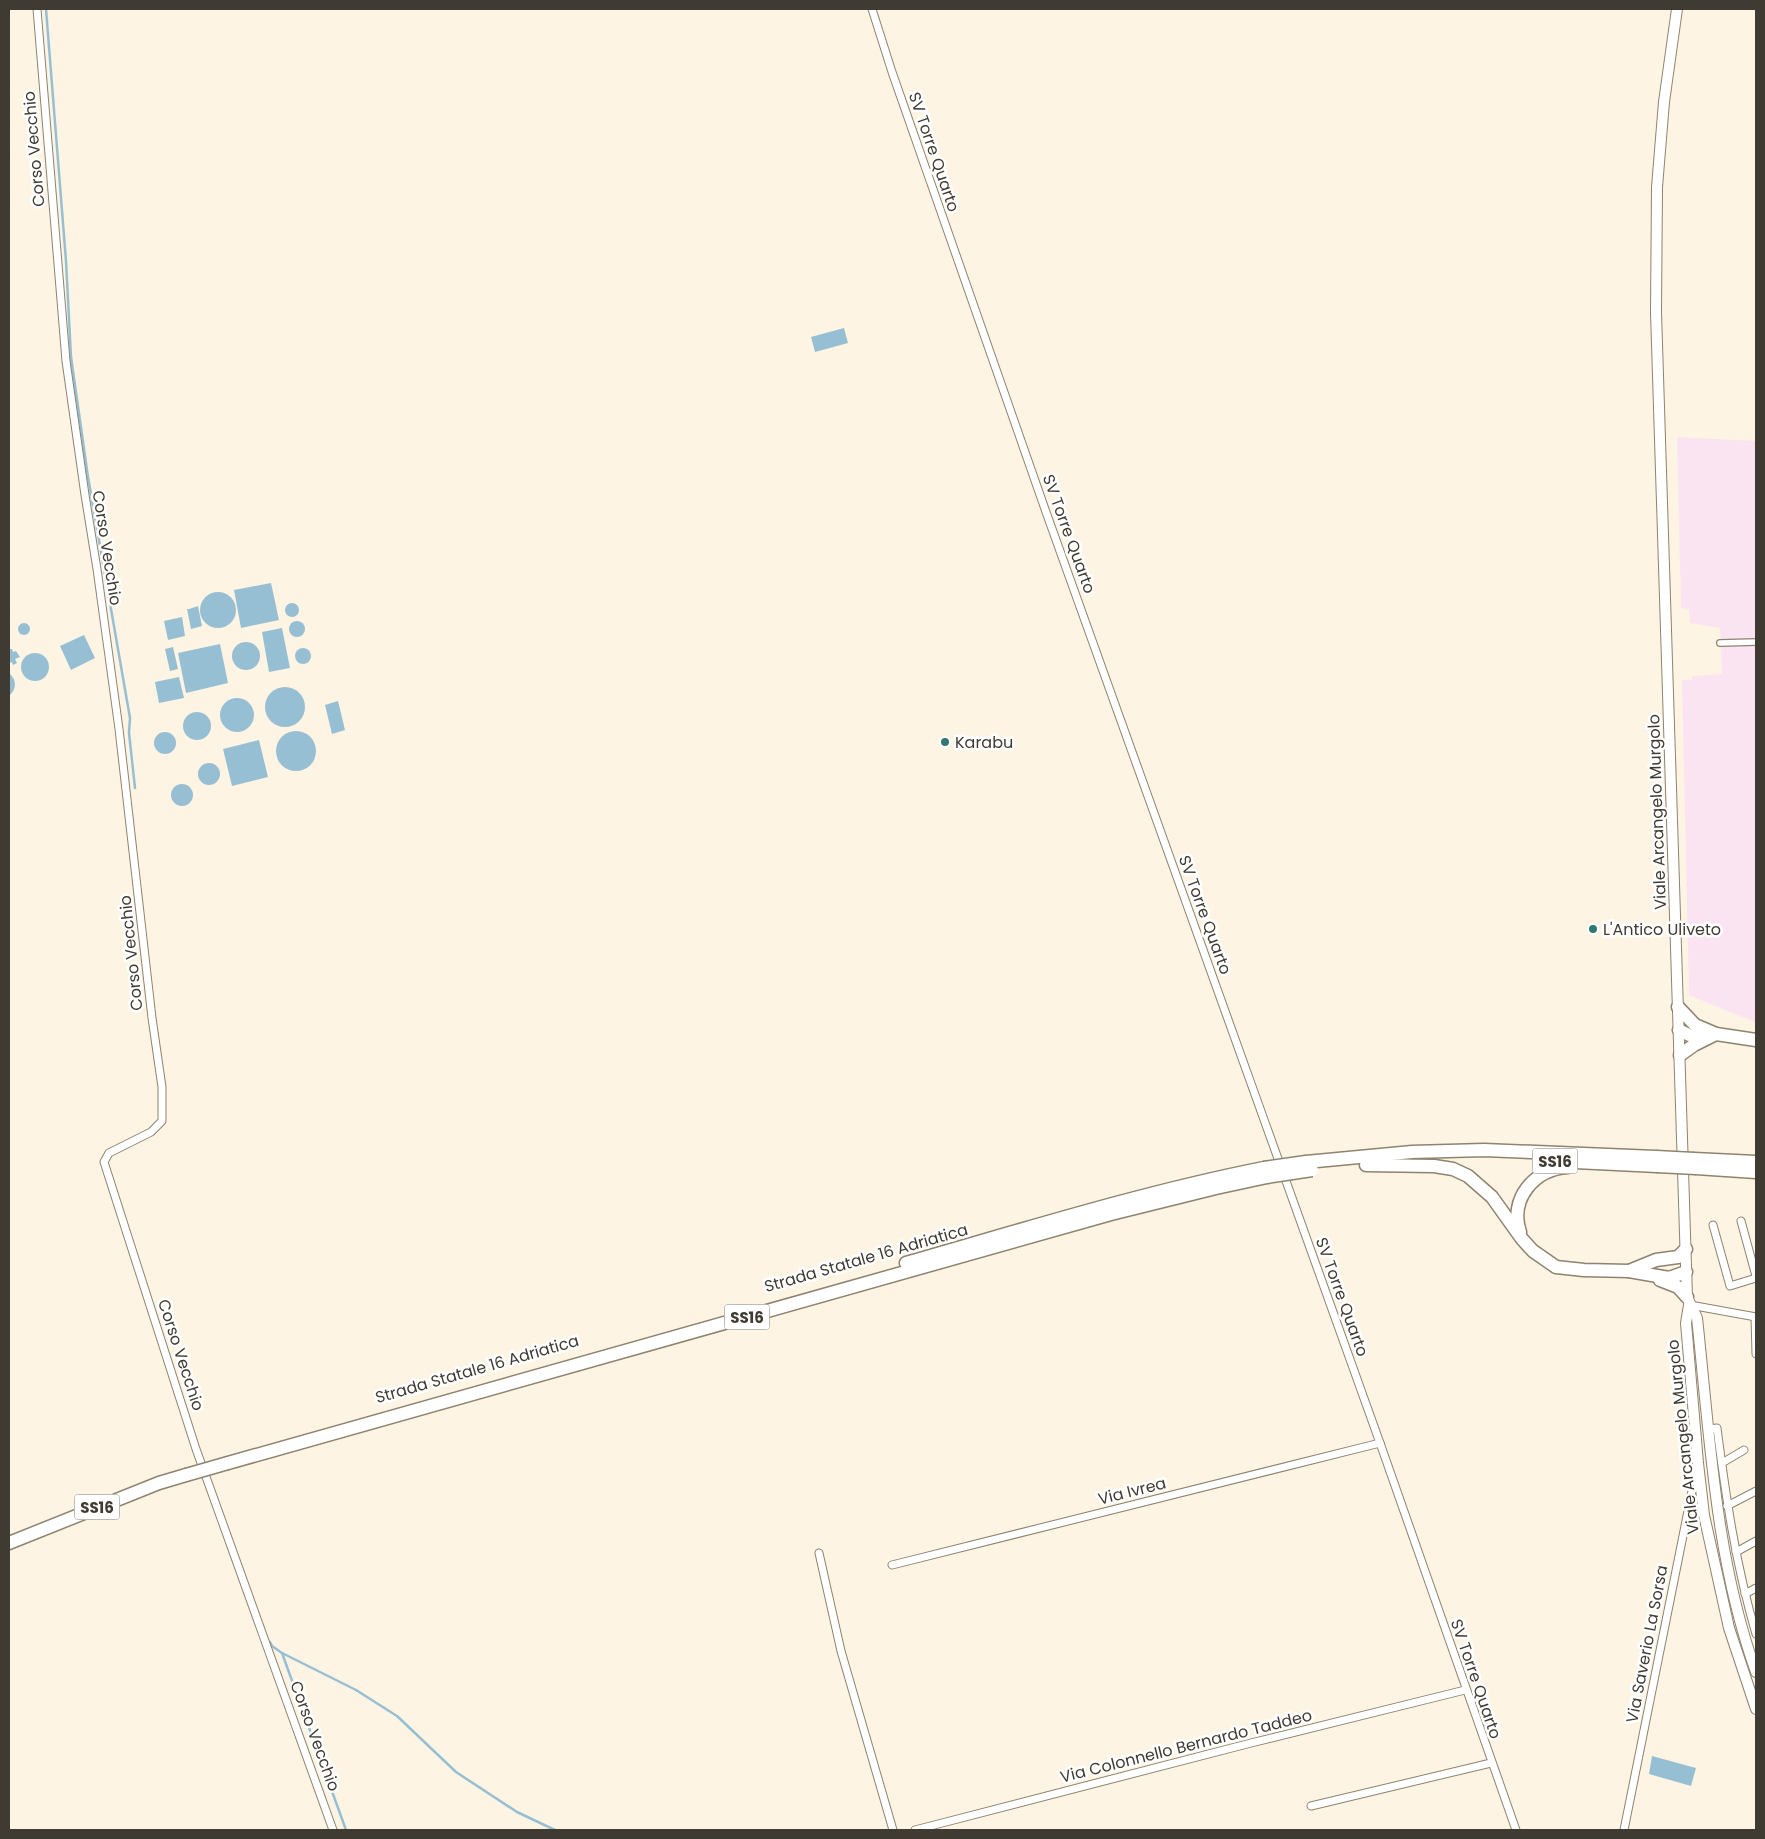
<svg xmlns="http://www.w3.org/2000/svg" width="1765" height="1839" font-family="Poppins,sans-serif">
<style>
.medical{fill:#fae4f2}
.water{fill:#97bfd4}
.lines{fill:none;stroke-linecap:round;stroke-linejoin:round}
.stream{stroke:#97bfd4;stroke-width:2.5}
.pedestrian-casing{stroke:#8e836f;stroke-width:8}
.minor-casing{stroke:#8e836f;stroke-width:9}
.secondary-casing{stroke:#8e836f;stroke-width:12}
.trunk-casing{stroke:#8e836f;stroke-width:15}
.pedestrian{stroke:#fff;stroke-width:5.5}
.minor{stroke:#fff;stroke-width:7}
.secondary{stroke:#fff;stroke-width:10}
.trunk{stroke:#fff;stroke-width:12}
.trunk-bridge-casing{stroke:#8e836f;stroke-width:15;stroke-linecap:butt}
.trunk-bridge{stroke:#fff;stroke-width:12}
.poi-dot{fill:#307871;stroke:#fff;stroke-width:2}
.labels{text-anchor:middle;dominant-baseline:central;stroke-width:5;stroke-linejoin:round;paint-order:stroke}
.shield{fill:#fff;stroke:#797670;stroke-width:1}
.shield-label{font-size:15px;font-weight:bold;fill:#403b32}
.street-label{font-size:16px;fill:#403b32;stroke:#fff}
.poi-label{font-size:16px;fill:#403b32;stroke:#fff;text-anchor:start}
</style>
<rect width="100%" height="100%" fill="#fef4e3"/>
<polygon class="medical" points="1677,437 1756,441 1756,1022 1727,1011 1689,995 1682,680 1692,680 1692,676 1722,674 1720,628 1690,623 1689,609 1681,608"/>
<g class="water">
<polygon points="844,328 848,343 815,352 811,337"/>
<polygon points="271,583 279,620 241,628 234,590"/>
<circle cx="218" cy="610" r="18"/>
<circle cx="292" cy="610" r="7"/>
<polygon points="198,606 202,626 191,629 187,609 189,609"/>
<polygon points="182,617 185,636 168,640 164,621"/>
<circle cx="297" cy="629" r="8"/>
<circle cx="24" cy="629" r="6"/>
<polygon points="282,628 290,668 269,672 262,632"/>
<polygon points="84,635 95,658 71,670 60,646"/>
<circle cx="246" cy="656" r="14"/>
<polygon points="220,644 228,683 186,693 178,653"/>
<polygon points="173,647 178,669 170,671 165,649"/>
<circle cx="303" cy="656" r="8"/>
<polygon points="9,649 12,649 13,652 16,651 20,657 15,659 17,663 13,665 12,662 9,663"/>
<circle cx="35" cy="667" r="14"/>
<path d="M9 673C17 680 17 689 9 696Z"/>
<polygon points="179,677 184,698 159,703 155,682"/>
<circle cx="285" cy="707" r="20"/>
<circle cx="237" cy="715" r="17"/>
<polygon points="338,701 345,730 332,734 325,705"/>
<circle cx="197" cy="726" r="14"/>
<circle cx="296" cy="751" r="20"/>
<circle cx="165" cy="743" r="11"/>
<polygon points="259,740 268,777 232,786 223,749"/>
<circle cx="209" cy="774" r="11"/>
<circle cx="182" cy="795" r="11"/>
<polygon points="1652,1756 1696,1768 1691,1786 1649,1774"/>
</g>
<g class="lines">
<g class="stream">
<polyline points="46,9 66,261 71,357 88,477 130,718 129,733 135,788"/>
<polyline points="270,1642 272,1646 282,1653 346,1830"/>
<polyline points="282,1653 356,1690 397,1716 456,1772 517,1812 555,1830"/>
</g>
<defs>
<polyline id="pedestrian" points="1720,643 1756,642"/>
<g id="minor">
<polyline points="37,9 66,361 85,495 97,569 119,729 152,1018 162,1087 162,1121 151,1132 109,1153 104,1162 196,1449 333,1830"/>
<polyline points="872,9 892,72 1046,512 1380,1443 1516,1830"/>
<polyline points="1741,1221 1756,1276"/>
<polyline points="1713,1225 1730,1286 1756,1278"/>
<polyline points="1690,1305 1756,1317"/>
<polyline points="1755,1317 1756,1354"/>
<path d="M1708 1429 1717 1428C1726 1498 1736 1566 1756 1634"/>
<polyline points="1722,1463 1744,1450"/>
<polyline points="1727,1506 1756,1491"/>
<polyline points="1736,1552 1756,1541"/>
<polyline points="819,1553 841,1651 893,1830"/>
<polyline points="892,1565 1380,1443"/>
<polyline points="1745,1594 1756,1588"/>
<polyline points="1311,1806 1491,1763"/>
<polyline points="915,1830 1251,1743 1465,1690"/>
<polyline points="1624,1830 1696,1471"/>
</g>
<g id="secondary">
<path d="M1677 9 1664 102 1657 187 1656 312 1687 1297 1697 1318C1710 1437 1715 1558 1756 1672"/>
<polyline points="1689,1305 1686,1323 1698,1463 1704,1515 1729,1628 1756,1709"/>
</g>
<g id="trunk">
<polyline points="1678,1007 1695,1025 1716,1034 1756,1040"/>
<polyline points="1679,1030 1689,1035 1705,1039"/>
<polyline points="1680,1055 1694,1045 1716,1034"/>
<polyline points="1694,1159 1756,1162"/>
<polyline points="1555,1161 1657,1166"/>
<polyline points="1306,1162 1412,1152 1484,1150 1656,1157"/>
<polyline points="1366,1165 1434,1166 1453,1169 1468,1176 1492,1197 1522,1239 1533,1251 1556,1267 1584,1270 1629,1271 1669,1278 1686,1272"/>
<polyline points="1696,1168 1756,1172"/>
<path d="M1520 1232C1509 1199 1534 1169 1568 1167"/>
<path d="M906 1263C1025 1229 1143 1192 1264 1168"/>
<polyline points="1629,1271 1656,1260 1678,1257 1686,1249"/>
<polyline points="1660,1280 1678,1287 1687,1297"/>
<polyline points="228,1463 1111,1214 1216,1188 1267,1177"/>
<polyline points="9,1543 159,1483 186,1475"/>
</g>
</defs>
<use href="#pedestrian" class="pedestrian-casing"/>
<use href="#minor" class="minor-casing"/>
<use href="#secondary" class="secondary-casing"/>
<use href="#trunk" class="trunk-casing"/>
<use href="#pedestrian" class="pedestrian"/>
<use href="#minor" class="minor"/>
<use href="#secondary" class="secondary"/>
<use href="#trunk" class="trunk"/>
<defs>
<g id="trunk-bridge">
<polyline points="1656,1157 1694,1159"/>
<polyline points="1657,1166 1696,1168"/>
<polyline points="1264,1168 1306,1162"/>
<polyline points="1267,1177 1312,1170"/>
<polyline points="186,1475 228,1463"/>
</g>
</defs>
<use href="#trunk-bridge" class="trunk-bridge-casing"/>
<use href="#trunk-bridge" class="trunk-bridge"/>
</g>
<g class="poi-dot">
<circle cx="945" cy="742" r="5"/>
<circle cx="1593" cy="929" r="5"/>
</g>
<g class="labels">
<g class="shield">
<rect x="1532.5" y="1148.5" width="45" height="25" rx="4"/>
<rect x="724.5" y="1304.5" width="45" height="25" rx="4"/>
<rect x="74.5" y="1494.5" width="45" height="25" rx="4"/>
</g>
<g class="shield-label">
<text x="1555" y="1161">SS16</text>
<text x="747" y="1317">SS16</text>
<text x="97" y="1507">SS16</text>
</g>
<g class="street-label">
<text transform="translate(34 149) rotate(-95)">Corso Vecchio</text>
<text transform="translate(934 152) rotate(71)">SV Torre Quarto</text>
<text transform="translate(1069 534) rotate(70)">SV Torre Quarto</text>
<text transform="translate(107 548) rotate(81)">Corso Vecchio</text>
<text transform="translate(1657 812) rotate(-92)">Viale Arcangelo Murgolo</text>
<text transform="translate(1205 915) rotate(70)">SV Torre Quarto</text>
<text transform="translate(131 953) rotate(-96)">Corso Vecchio</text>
<text transform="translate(866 1258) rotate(-16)">Strada Statale 16 Adriatica</text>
<text transform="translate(1342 1297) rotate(70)">SV Torre Quarto</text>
<text transform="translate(181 1355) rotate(72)">Corso Vecchio</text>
<text transform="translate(477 1369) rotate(-16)">Strada Statale 16 Adriatica</text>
<text transform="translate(1683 1437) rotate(-96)">Viale Arcangelo Murgolo</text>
<text transform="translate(1132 1491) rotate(-14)">Via Ivrea</text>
<text transform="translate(1647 1644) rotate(-79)">Via Saverio La Sorsa</text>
<text transform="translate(1476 1679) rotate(71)">SV Torre Quarto</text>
<text transform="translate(315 1736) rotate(70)">Corso Vecchio</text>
<text transform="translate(1186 1746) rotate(-14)">Via Colonnello Bernardo Taddeo</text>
</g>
<g class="poi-label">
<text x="955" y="742">Karabu</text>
<text x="1603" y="929">L'Antico Uliveto</text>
</g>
</g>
<rect width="1765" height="1839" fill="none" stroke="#403b32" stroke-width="20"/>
</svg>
